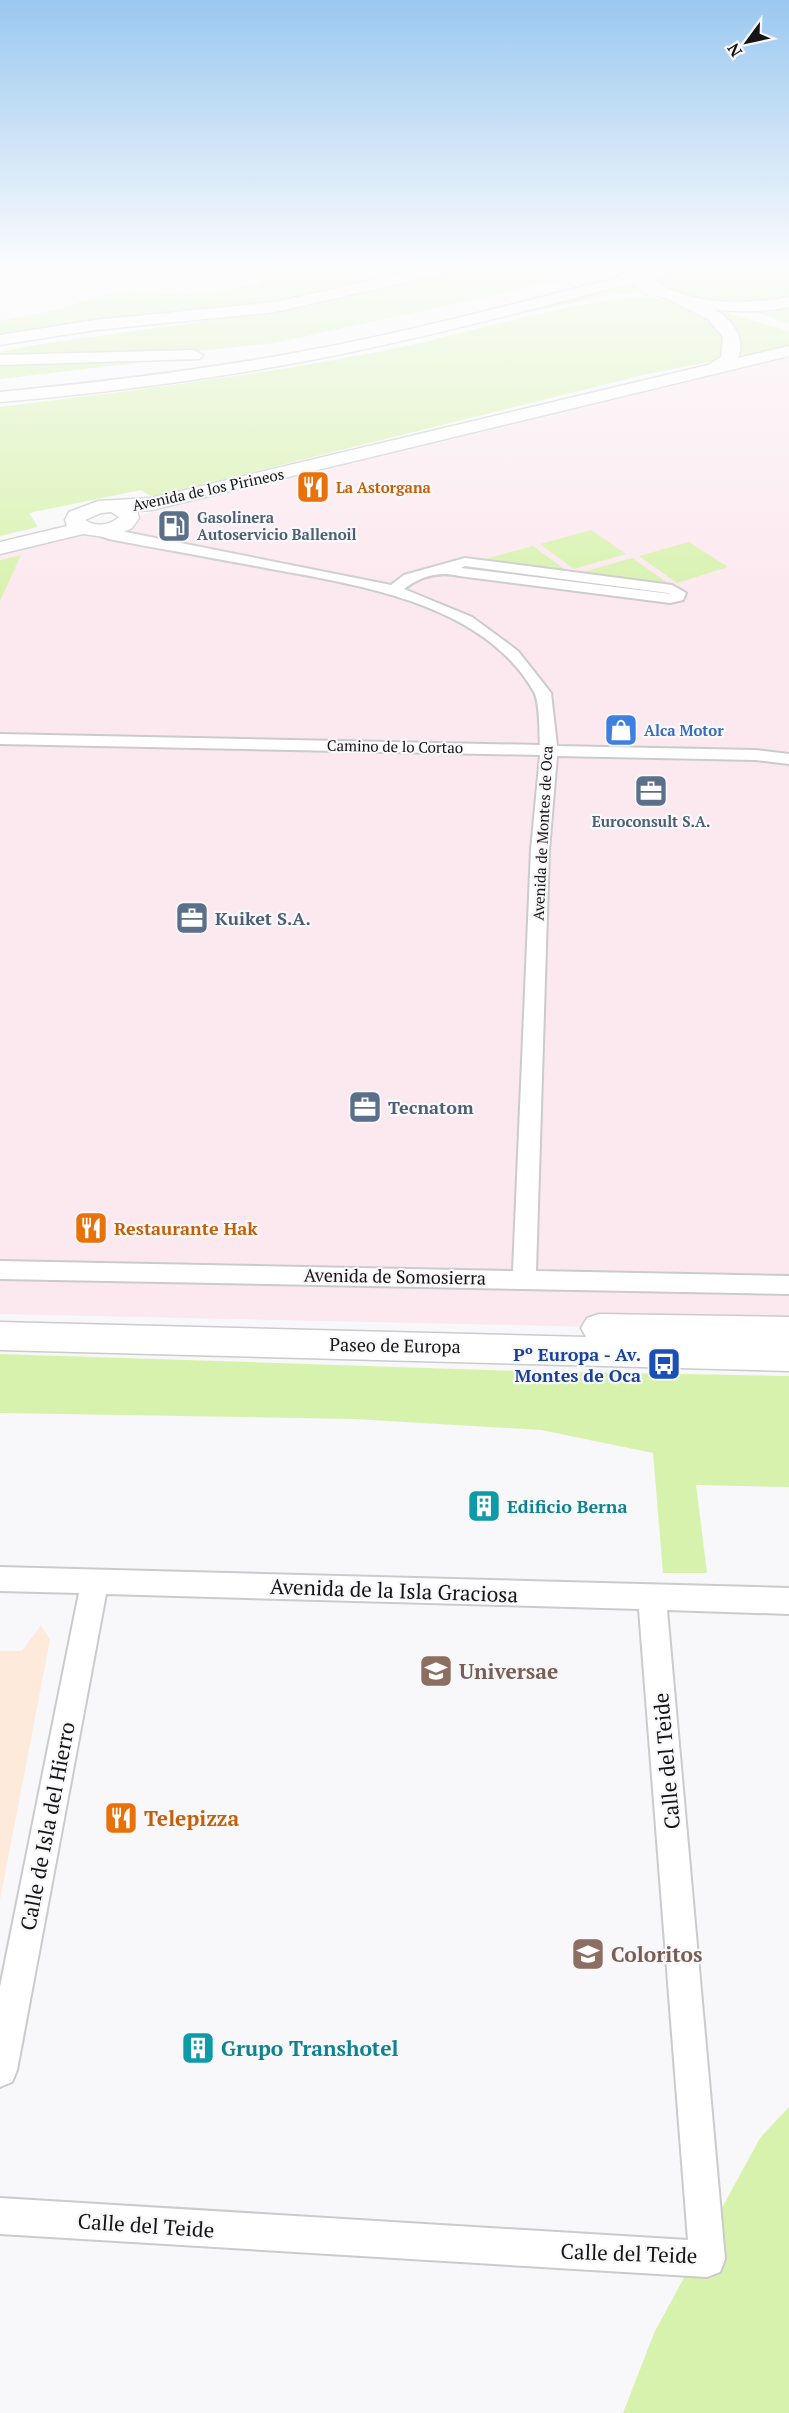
<svg xmlns="http://www.w3.org/2000/svg" width="789" height="2413" font-family="'PT Serif',serif">
<style>
.commercial{fill:#feeada}
.industrial{fill:#fce8ef}
.green{fill:#d7f2ad}
.lines{fill:none;stroke-linecap:round;stroke-linejoin:round}
.minor-casing{stroke:#cbcbcd;stroke-width:4}
.primary-casing{stroke:#cbcbcd;stroke-width:3}
.trunk-casing{stroke:#cbcbcd;stroke-width:3}
.motorway-casing{stroke:#cbcbcd;stroke-width:3}
.minor{fill:#fff;fill-rule:evenodd}
.primary{fill:#fff;fill-rule:evenodd}
.trunk{fill:#fff;fill-rule:evenodd}
.motorway{fill:#fff;fill-rule:evenodd}
.trunk-bridge-casing{stroke:#cbcbcd;stroke-width:19;stroke-linecap:butt}
.trunk-bridge{stroke:#fff;stroke-width:17}
.labels{text-anchor:middle;dominant-baseline:central;stroke-width:4.5;stroke-linejoin:round;paint-order:stroke}
.far-food-label{font-size:15px;font-weight:bold;fill:#c56008;stroke:#f8f8fa;text-anchor:start}
.far-street-label{font-size:15px;fill:#151515;stroke:#f8f8fa}
.far-service-label{font-size:15px;font-weight:bold;fill:#4e5e75;stroke:#f8f8fa;text-anchor:start}
.far-shop-label{font-size:15px;font-weight:bold;fill:#366cbe;stroke:#f8f8fa;text-anchor:start}
.service-label{font-size:18px;font-weight:bold;fill:#4e5e75;stroke:#f8f8fa;text-anchor:start}
.food-label{font-size:18px;font-weight:bold;fill:#c56008;stroke:#f8f8fa;text-anchor:start}
.street-label{font-size:18px;fill:#151515;stroke:#f8f8fa}
.transit-label{font-size:18px;font-weight:bold;fill:#164399;stroke:#f8f8fa;text-anchor:end}
.culture-label{font-size:18px;font-weight:bold;fill:#0d838f;stroke:#f8f8fa;text-anchor:start}
.near-street-label{font-size:21px;fill:#151515;stroke:#f8f8fa}
.near-education-label{font-size:21px;font-weight:bold;fill:#785e54;stroke:#f8f8fa;text-anchor:start}
.near-food-label{font-size:21px;font-weight:bold;fill:#c56008;stroke:#f8f8fa;text-anchor:start}
.near-culture-label{font-size:21px;font-weight:bold;fill:#0d838f;stroke:#f8f8fa;text-anchor:start}
</style>
<rect width="100%" height="100%" fill="#f8f8fa"/>
<polygon class="commercial" points="41,1625 50,1640 0,1900 0,1651 22,1651"/>
<polygon class="industrial" points="789,358 789,1331 0,1314 0,548 127,522 144,514"/>
<g class="green">
<polygon points="267,268 429,268 291,300 125,316 0,334 0,321 60,309 103,295 129,291 179,295 222,291 260,283"/>
<polygon points="465,268 587,271 619,268 274,343 171,354 0,359 0,352 41,344 300,308"/>
<path d="M694 268H789V299C743 303 700 307 658 284L645 292 612 295 515 315Z"/>
<path d="M645 297C681 300 702 309 726 335L724 359 647 374 152 497 141 490 29 513 38 527 0 536V407C128 391 256 376 382 351 469 334 556 303 645 297Z"/>
<polygon points="789,308 789,324 754,311 757,310"/>
<polygon points="714,309 789,331 789,345 734,358"/>
<polygon points="178,358 0,379 0,362"/>
<polygon points="591,530 626,554 574,569 540,544"/>
<polygon points="689,542 728,567 677,583 639,556"/>
<polygon points="533,546 567,571 481,560"/>
<polygon points="21,555 0,601 0,560"/>
<polygon points="632,558 669,584 580,573"/>
<polygon points="0,1354 520,1371 789,1376 789,1487 696,1485 707,1573 663,1573 653,1453 541,1430 355,1419 0,1413"/>
<polygon points="789,2107 789,2413 623,2413 655,2331 760,2138"/>
</g>
<g class="lines">
<defs>
<g id="minor">
<path d="M100 527 391 585 404 575 465 558 672 585 686 593 683 600 670 603 459 576C439 571 421 576 404 589L472 617 518 651 551 693 557 746 755 750 789 754V764L755 760 557 756 549 850 536 1271 789 1276V1294L0 1279V1261L513 1271 531 850 540 755 0 744V734L540 745C539 732 540 702 534 692 483 602 357 585 266 568 213 558 161 549 109 539L95 534V528ZM465 566 668 593 671 594 461 568Z"/>
<polygon points="0,1567 789,1588 789,1614 667,1610 725,2259 720,2272 707,2277 0,2234 0,2198 688,2240 639,1609 106,1594 17,2070 12,2082 0,2087 0,1987 79,1593 0,1591"/>
</g>
<g id="primary">
<path d="M679 294C706 301 751 323 738 358L789 346V356L152 510 137 511 139 518 132 528 120 534 105 537 83 534 0 554V542L67 526 65 520 69 512 98 501 152 498 708 365 721 357 723 337 708 319 673 302 671 299ZM111 512 119 517C109 526 95 527 85 520L101 513Z"/>
<polygon points="599,1314 789,1317 789,1371 0,1350 0,1322 586,1337 581,1328 587,1318"/>
</g>
<path id="trunk" d="M653 283C665 286 677 293 689 296 722 305 756 303 789 297V307C740 316 693 311 647 291L645 288Z"/>
<g id="motorway">
<polygon points="426,268 454,268 446,273 275,312 95,330 0,345 0,335 95,320 275,302"/>
<path d="M562 268H604C597 276 569 276 562 268Z"/>
<path d="M654 268H679L676 271C554 304 431 337 306 361 205 380 103 393 0 402V392C102 382 204 370 305 351 423 329 538 298 654 268Z"/>
<polygon points="194,350 203,355 200,359 0,365 0,355"/>
</g>
</defs>
<use href="#minor" class="minor-casing"/>
<use href="#primary" class="primary-casing"/>
<use href="#trunk" class="trunk-casing"/>
<use href="#motorway" class="motorway-casing"/>
<use href="#minor" class="minor"/>
<use href="#primary" class="primary"/>
<use href="#trunk" class="trunk"/>
<use href="#motorway" class="motorway"/>
<defs>
<polyline id="trunk-bridge" points="621,268 653,288"/>
</defs>
<use href="#trunk-bridge" class="trunk-bridge-casing"/>
<use href="#trunk-bridge" class="trunk-bridge"/>
</g>
<linearGradient id="sky" x2="0" y2="1"><stop stop-color="#9ac8f0"/><stop offset="0.44" stop-color="#fcfcfd"/><stop offset="1" stop-color="#fcfcfd" stop-opacity="0"/></linearGradient>
<rect width="789" height="606" fill="url(#sky)"/>
<defs>
<symbol id="restaurant-square" viewBox="-11 -11 22 22"><rect x="-9" y="-9" width="18" height="18" rx="4" fill="#e8710a" stroke="#f8f8fa"/><path d="M-5-6h1v4h1v-4h1v4h1v-4h1v5L-1.5 .5V6h-2V.5L-5-1ZM5-6V6H3V1.5H1.5Q1.5-4 5-6Z" fill="#fff"/></symbol>
<symbol id="fuel-square" viewBox="-11 -11 22 22"><rect x="-9" y="-9" width="18" height="18" rx="4" fill="#5c6f8a" stroke="#f8f8fa"/><path d="M-5.5-6h7V0h2V4h1.3V-2.5L3-4.5l.8-.8L6-3V5H2.5V1h-1V6h-7ZM-4.2-4.7v3.2H.2V-4.7Z" fill="#fff"/></symbol>
<symbol id="shop-square" viewBox="-11 -11 22 22"><rect x="-9" y="-9" width="18" height="18" rx="4" fill="#3f7fe0" stroke="#f8f8fa"/><path d="M-5-2.5h2.3a2.7 3.5 0 0 1 5.4 0H5L5.5 6h-11ZM-1.5-2.5h3a1.5 2.3 0 0 0-3 0Z" fill="#fff"/></symbol>
<symbol id="office-square" viewBox="-11 -11 22 22"><rect x="-9" y="-9" width="18" height="18" rx="4" fill="#5c6f8a" stroke="#f8f8fa"/><path d="M-6-3h4V-5.5h4V-3h4V5H-6ZM-1-4.5V-3h2v-1.5ZM-6 0V1H6V0Z" fill="#fff"/></symbol>
<symbol id="bus-square" viewBox="-11 -11 22 22"><rect x="-9" y="-9" width="18" height="18" rx="4" fill="#1a4fb4" stroke="#f8f8fa"/><path d="M-5-6H5V4H4V6H2V4H-2V6H-4V4H-5ZM-3.5-4V0h7V-4ZM-3.5 1.2v1.5H-2V1.2ZM2 1.2v1.5H3.5V1.2Z" fill="#fff"/></symbol>
<symbol id="building-square" viewBox="-11 -11 22 22"><rect x="-9" y="-9" width="18" height="18" rx="4" fill="#0f9aa8" stroke="#f8f8fa"/><path d="M-4-6H4V6H1V3H-1V6H-4ZM-2.5-4.3h1.7v1.8h-1.7ZM.8-4.3h1.7v1.8H.8ZM-2.5-1h1.7V.8h-1.7ZM.8-1h1.7V.8H.8Z" fill="#fff"/></symbol>
<symbol id="university-square" viewBox="-11 -11 22 22"><rect x="-9" y="-9" width="18" height="18" rx="4" fill="#8d6e63" stroke="#f8f8fa"/><path d="M0-5L7-2L0 1L-7-2ZM-4 1L0 2.5L4 1V4Q0 6-4 4Z" fill="#fff"/></symbol>
<symbol id="school-square" viewBox="-11 -11 22 22"><rect x="-9" y="-9" width="18" height="18" rx="4" fill="#8d6e63" stroke="#f8f8fa"/><path d="M0-5L7-2L0 1L-7-2ZM-4 1L0 2.5L4 1V4Q0 6-4 4Z" fill="#fff"/></symbol>
</defs>
<g fill-rule="evenodd">
<use href="#restaurant-square" x="294" y="468" width="38" height="38"/>
<use href="#fuel-square" x="155" y="507" width="38" height="38"/>
<use href="#shop-square" x="602" y="711" width="38" height="38"/>
<use href="#office-square" x="632" y="772" width="38" height="38"/>
<use href="#office-square" x="173" y="899" width="38" height="38"/>
<use href="#office-square" x="346" y="1088" width="38" height="38"/>
<use href="#restaurant-square" x="72" y="1209" width="38" height="38"/>
<use href="#bus-square" x="645" y="1345" width="38" height="38"/>
<use href="#building-square" x="465" y="1487" width="38" height="38"/>
<use href="#university-square" x="417" y="1652" width="38" height="38"/>
<use href="#restaurant-square" x="102" y="1799" width="38" height="38"/>
<use href="#school-square" x="569" y="1935" width="38" height="38"/>
<use href="#building-square" x="179" y="2029" width="38" height="38"/>
</g>
<g class="labels">
<g class="far-food-label">
<text x="336" y="487">La Astorgana</text>
</g>
<g class="far-street-label">
<text transform="translate(208 489) rotate(-12)">Avenida de los Pirineos</text>
<text transform="translate(395 746) rotate(1)">Camino de lo Cortao</text>
<text transform="translate(542 833) rotate(-87)">Avenida de Montes de Oca</text>
</g>
<g class="far-service-label">
<text x="197" y="517">Gasolinera<tspan x="197" dy="17">Autoservicio Ballenoil</tspan></text>
<text x="651" y="821" text-anchor="middle">Euroconsult S.A.</text>
</g>
<g class="far-shop-label">
<text x="644" y="730">Alca Motor</text>
</g>
<g class="service-label">
<text x="215" y="918">Kuiket S.A.</text>
<text x="388" y="1107">Tecnatom</text>
</g>
<g class="food-label">
<text x="114" y="1228">Restaurante Hak</text>
</g>
<g class="street-label">
<text transform="translate(395 1276) rotate(1)">Avenida de Somosierra</text>
<text transform="translate(395 1345) rotate(1)">Paseo de Europa</text>
</g>
<g class="transit-label">
<text x="641" y="1354">Pº Europa - Av.<tspan x="641" dy="21">Montes de Oca</tspan></text>
</g>
<g class="culture-label">
<text x="507" y="1506">Edificio Berna</text>
</g>
<g class="near-street-label">
<text transform="translate(394 1590) rotate(2)">Avenida de la Isla Graciosa</text>
<text transform="translate(666 1761) rotate(-95)">Calle del Teide</text>
<text transform="translate(47 1826) rotate(-79)">Calle de Isla del Hierro</text>
<text transform="translate(146 2225) rotate(4)">Calle del Teide</text>
<text transform="translate(629 2253) rotate(2)">Calle del Teide</text>
</g>
<g class="near-education-label">
<text x="459" y="1671">Universae</text>
<text x="611" y="1954">Coloritos</text>
</g>
<g class="near-food-label">
<text x="144" y="1818">Telepizza</text>
</g>
<g class="near-culture-label">
<text x="221" y="2048">Grupo Transhotel</text>
</g>
</g>
<g transform="translate(747 42) rotate(237)" stroke="#f8f8fa" stroke-width="4.5" paint-order="stroke">
<path d="M0-4.5L10 22L0 15L-10 22Z" fill="#151515"/>
<text y="-9" font-size="16" font-weight="bold" text-anchor="middle" fill="#151515">N</text>
</g>
</svg>
